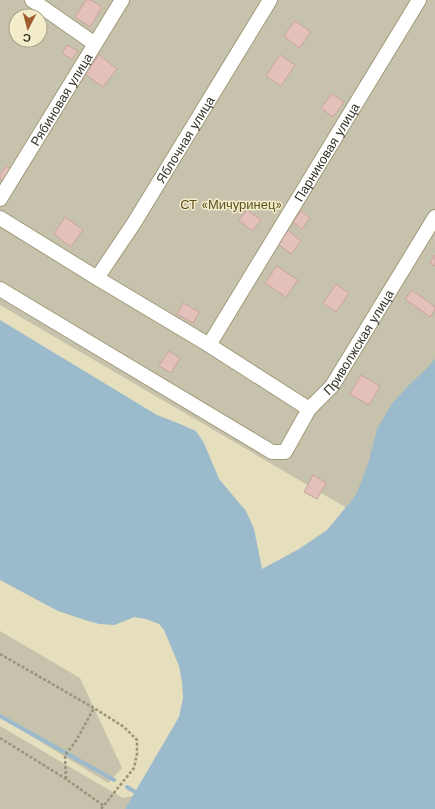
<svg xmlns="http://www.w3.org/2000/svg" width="435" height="809" font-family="'Work Sans',sans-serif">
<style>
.green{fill:#c6c2ab;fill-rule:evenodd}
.water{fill:#9bbacb}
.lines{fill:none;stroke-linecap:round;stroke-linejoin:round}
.stream{stroke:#9bbacb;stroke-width:4}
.building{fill:#e4c0ba;stroke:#caa49e}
.minor-casing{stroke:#a19b7b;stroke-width:16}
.path{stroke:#99947c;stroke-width:2.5;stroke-dasharray:3 2;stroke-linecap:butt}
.minor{stroke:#fff;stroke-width:14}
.labels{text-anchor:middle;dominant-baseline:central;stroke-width:3;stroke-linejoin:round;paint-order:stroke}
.street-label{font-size:13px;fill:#343225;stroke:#f3eccb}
.park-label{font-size:13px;fill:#5d521f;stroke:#f3eccb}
</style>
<rect width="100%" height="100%" fill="#e6dfbe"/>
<g class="green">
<path d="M0 0H435V379L352 511 0 305ZM16 16H40V40H16Z"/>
<polygon points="0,631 80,678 122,768 108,783 0,717"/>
<polygon points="0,726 123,798 133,796 125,809 0,809"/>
</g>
<polygon class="water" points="0,320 157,415 180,424 196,431 204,443 219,479 246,511 254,529 262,569 299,549 327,530 356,495 368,464 377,429 391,405 408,386 426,369 435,359 435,809 125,809 179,717 183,698 182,682 179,666 164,630 159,624 146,619 134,617 125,621 114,625 99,624 85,620 58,611 0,580"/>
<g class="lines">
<g class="stream">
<polyline points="0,716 114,780"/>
<polyline points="127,787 135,792"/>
</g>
</g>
<g class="building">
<polygon points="86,0 91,0 102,7 90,27 75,17"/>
<polygon points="295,21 311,32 299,48 284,36"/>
<polygon points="68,45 78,51 72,59 62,53"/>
<polygon points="99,55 117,69 103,87 85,74"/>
<polygon points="280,55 295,65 281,86 266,76"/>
<polygon points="332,94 344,102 333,117 321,108"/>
<polygon points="7,166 12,170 4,182 0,179 0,174"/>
<polygon points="247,210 261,220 252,231 239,220"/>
<polygon points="301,211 310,218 302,229 293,222"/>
<polygon points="65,217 83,230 71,247 54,234"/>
<polygon points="287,230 301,241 291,254 277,243"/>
<polygon points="435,255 435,266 430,263"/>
<polygon points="277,266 298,280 286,297 265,283"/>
<polygon points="336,284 349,293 336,312 323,303"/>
<polygon points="412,290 435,307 435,310 430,317 405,299"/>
<polygon points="183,303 199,312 193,323 177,314"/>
<polygon points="169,351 180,358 171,373 159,366"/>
<polygon points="361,375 380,386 369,405 350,394"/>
<polygon points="313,475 326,483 317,499 304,492"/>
</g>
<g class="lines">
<defs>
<g id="minor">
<polyline points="32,0 95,44"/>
<path id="s1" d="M0 199 122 0"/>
<polyline points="0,218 97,278 209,345 309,409"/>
<path id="s2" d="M97 278 134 223 270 0"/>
<path id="s3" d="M0 289 272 452H285L309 409 332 386 435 217"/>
<path id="s4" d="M209 345 419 0"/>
</g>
</defs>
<use href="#minor" class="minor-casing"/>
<g class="path">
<polyline points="0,654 94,708 124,727 137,740 137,754 134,768 101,809"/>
<polyline points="0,738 66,779 104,806"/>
<polyline points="66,779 65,755 76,741 94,708"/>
</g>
<use href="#minor" class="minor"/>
</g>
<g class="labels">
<g class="street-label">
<text stroke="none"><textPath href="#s1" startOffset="117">Рябиновая улица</textPath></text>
<text stroke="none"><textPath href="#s2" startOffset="164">Яблочная улица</textPath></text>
<text stroke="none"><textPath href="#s4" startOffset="226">Парниковая улица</textPath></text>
<text stroke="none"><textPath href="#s3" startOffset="463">Приволжская улица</textPath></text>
</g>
<g class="park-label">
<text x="231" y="204">СТ «Мичуринец»</text>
</g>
</g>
<g transform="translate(28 28) rotate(186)"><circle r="19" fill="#f3eccb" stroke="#a7a289"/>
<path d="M0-3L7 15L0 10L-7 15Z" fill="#a05b2f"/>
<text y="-6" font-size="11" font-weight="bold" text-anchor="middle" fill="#343225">С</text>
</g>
</svg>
